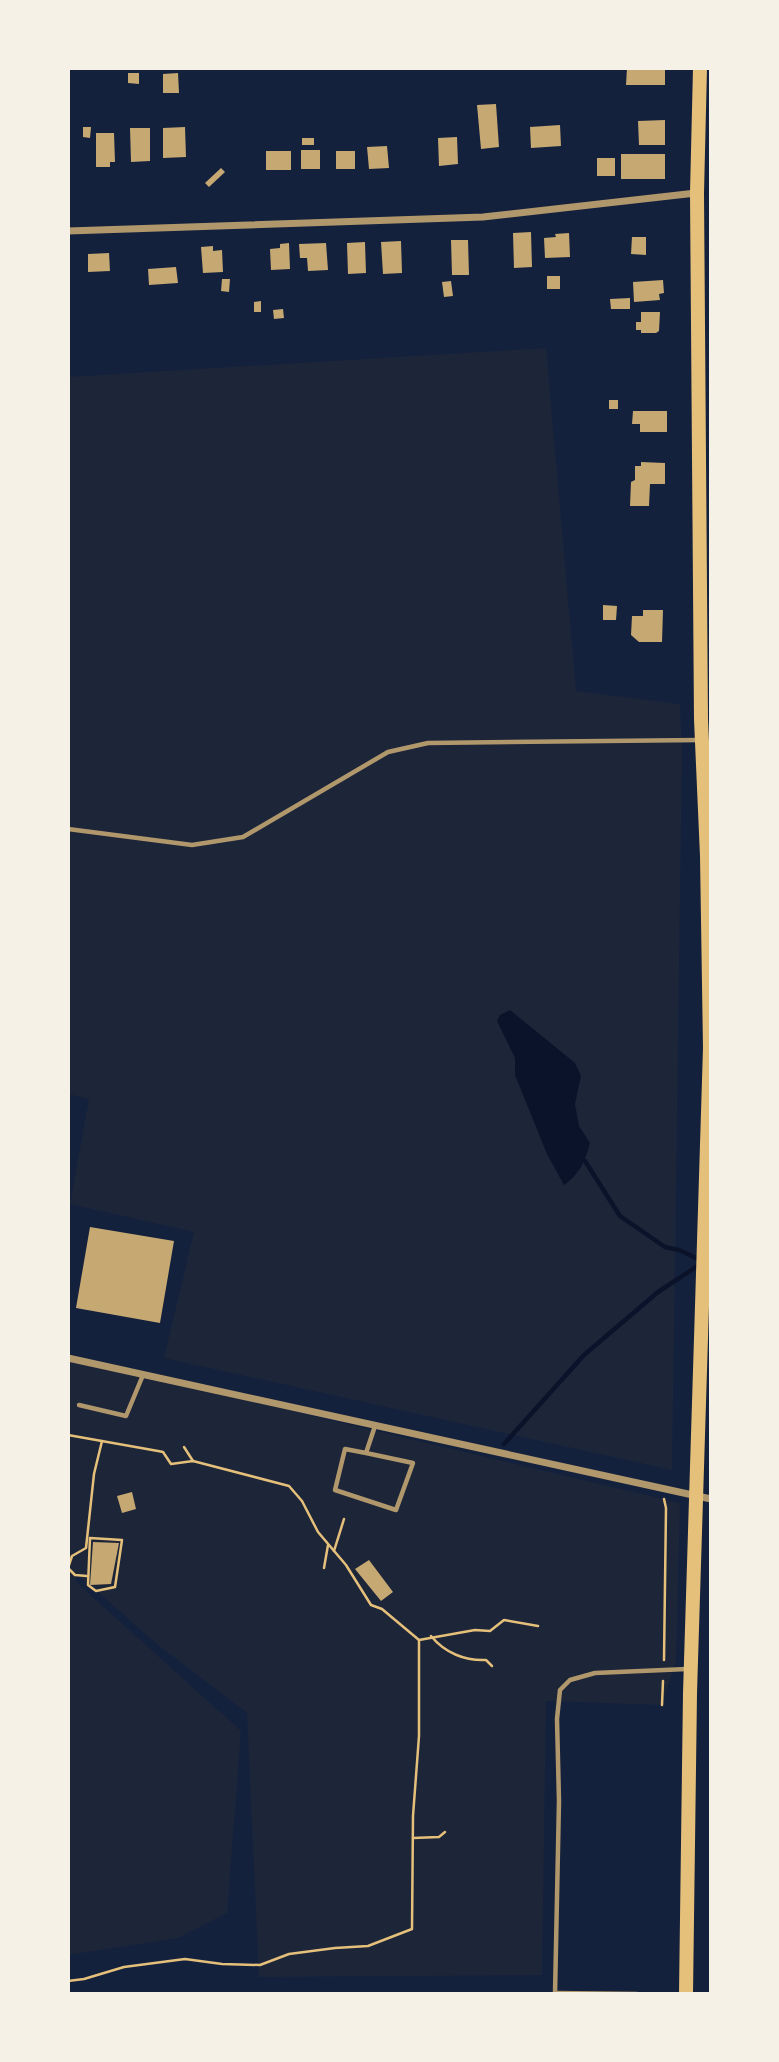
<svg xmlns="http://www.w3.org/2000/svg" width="779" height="2062" font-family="'Source Sans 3',sans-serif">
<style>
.green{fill:#1d2539}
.water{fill:#0b132b}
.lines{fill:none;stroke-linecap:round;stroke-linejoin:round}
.stream{stroke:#0b132b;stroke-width:4.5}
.building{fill:#c6a872}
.path{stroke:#e5c07b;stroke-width:2.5}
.service{stroke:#b1986c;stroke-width:4.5}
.minor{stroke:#b1986c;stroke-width:7}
.secondary{stroke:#e5c07b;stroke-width:14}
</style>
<rect width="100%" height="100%" fill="#14213d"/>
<g class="green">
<polygon points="546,348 576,691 680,704 682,754 672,1470 164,1358 194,1232 70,1204 89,1099 68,1094 68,377"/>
<polygon points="68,1358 680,1503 676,1660 662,1705 546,1701 542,1975 259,1977 247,1713 157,1644 90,1585 76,1575 76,1582 241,1731 227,1913 178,1938 68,1955"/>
</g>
<path class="water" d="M510 1010 575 1063 581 1076 575 1104 579 1126 590 1143C585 1161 580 1174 564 1185L547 1154 515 1075V1058L497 1021 500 1015Z"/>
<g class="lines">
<g class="stream">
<polyline points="585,1161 620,1216 665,1247 679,1250 700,1260"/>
<polyline points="504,1444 584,1355 658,1292 699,1265"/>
</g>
</g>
<g class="building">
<polygon points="627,68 665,68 665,85 626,85"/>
<polygon points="128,73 139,73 139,84 128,83"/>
<polygon points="178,73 179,93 163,93 163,74"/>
<polygon points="496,104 499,147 481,149 477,105"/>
<polygon points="665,120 665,145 639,145 638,121"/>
<polygon points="560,125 561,146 531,148 530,127"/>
<polygon points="83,127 91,127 90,138 83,137"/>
<polygon points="185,127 186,157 163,158 163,128"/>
<polygon points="130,128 150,128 150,161 131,162"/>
<polygon points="96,133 114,133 115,162 110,162 110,167 96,167"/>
<polygon points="457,137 458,164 439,166 438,138"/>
<rect x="302" y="138" width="12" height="7"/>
<polygon points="387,146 389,168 369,169 367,147"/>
<rect x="301" y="150" width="19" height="19"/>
<rect x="266" y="151" width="25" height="19"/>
<rect x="336" y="151" width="19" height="18"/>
<rect x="621" y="154" width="44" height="25"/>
<rect x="597" y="158" width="18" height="18"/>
<polygon points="221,168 225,172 209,187 205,183"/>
<polygon points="531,232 532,267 514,268 513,233"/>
<polygon points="569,233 570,257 545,258 544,238 556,237 555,234"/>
<polygon points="632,237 646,237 646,255 631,254"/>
<polygon points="451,240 468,240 469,275 452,275"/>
<polygon points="401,241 402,273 383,274 381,242"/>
<polygon points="365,242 366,273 348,274 347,243"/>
<polygon points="289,243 290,269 271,270 270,249 280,248 280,244"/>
<polygon points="326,243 328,270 308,271 307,258 300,258 299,244"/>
<polygon points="213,246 213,251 222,250 223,272 203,273 201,247"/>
<polygon points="109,253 110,271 88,272 88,254"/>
<polygon points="176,267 178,283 149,285 148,269"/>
<rect x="547" y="276" width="13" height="13"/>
<polygon points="222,279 230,279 229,292 221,291"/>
<polygon points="663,280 664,293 659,294 660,300 634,302 633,282"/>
<polygon points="451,281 453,296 444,297 442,282"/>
<polygon points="630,298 630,309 611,309 610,299"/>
<polygon points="261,301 261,312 254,312 254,302"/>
<polygon points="283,309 284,318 274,319 273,310"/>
<polygon points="641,312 660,312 659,331 656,333 641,333 641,330 636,330 636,322 641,322"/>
<rect x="609" y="400" width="9" height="9"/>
<polygon points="633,411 667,411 667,432 640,432 640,424 632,424"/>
<polygon points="641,462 665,463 665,484 650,484 649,506 630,506 631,482 635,480 635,466 641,466"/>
<polygon points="603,605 617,606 616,620 603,620"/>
<polygon points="643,610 663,610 662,642 639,642 631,635 632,616 643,616"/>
<polygon points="90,1227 174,1241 160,1323 76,1308"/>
<polygon points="132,1492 136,1509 122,1513 117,1496"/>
<polygon points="93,1542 119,1543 111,1584 90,1585"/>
<polygon points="369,1560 393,1592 381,1601 355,1569"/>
</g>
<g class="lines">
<g class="path">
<polyline points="68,1435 158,1451 163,1452 171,1464 193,1461 289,1486 302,1501 318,1532 346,1565 371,1605 382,1609 419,1640 419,1736 413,1816 412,1929 368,1946 335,1948 289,1954 260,1965 222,1964 185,1959 124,1967 84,1979 68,1981"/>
<polyline points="184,1447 193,1461"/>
<polygon points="90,1538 122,1540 115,1587 96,1591 88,1585"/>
<polyline points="334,1551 344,1519"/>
<polyline points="68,1568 72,1556 86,1548 94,1474 102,1441"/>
<polyline points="68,1568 75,1575 87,1576"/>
<polyline points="324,1568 328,1545"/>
<path d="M431 1636C445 1653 465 1661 486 1660L492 1666"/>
<polyline points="419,1640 475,1630 490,1631 504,1620 538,1626"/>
<polyline points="664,1660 666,1508 664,1499"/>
<polyline points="662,1705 663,1681"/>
<polyline points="413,1838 439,1837 445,1832"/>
</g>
<g class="service">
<polyline points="68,829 192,845 243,837 388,752 428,743 700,740"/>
<polyline points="79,1405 126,1416 143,1375"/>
<polyline points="366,1453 413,1463 396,1510 335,1490 345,1449 366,1453 375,1426"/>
<polyline points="555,1993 637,1994"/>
<polyline points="555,1994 559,1801 557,1719 560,1690 570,1680 595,1673 687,1669"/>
</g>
<g class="minor">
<polyline points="68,231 483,217 696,193"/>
<polyline points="68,1358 711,1499"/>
</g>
<polyline class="secondary" points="686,1994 690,1693 710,1048 707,856 701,719 697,193 700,68"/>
</g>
<rect width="779" height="2062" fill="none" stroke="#f6f1e7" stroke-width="140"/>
</svg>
